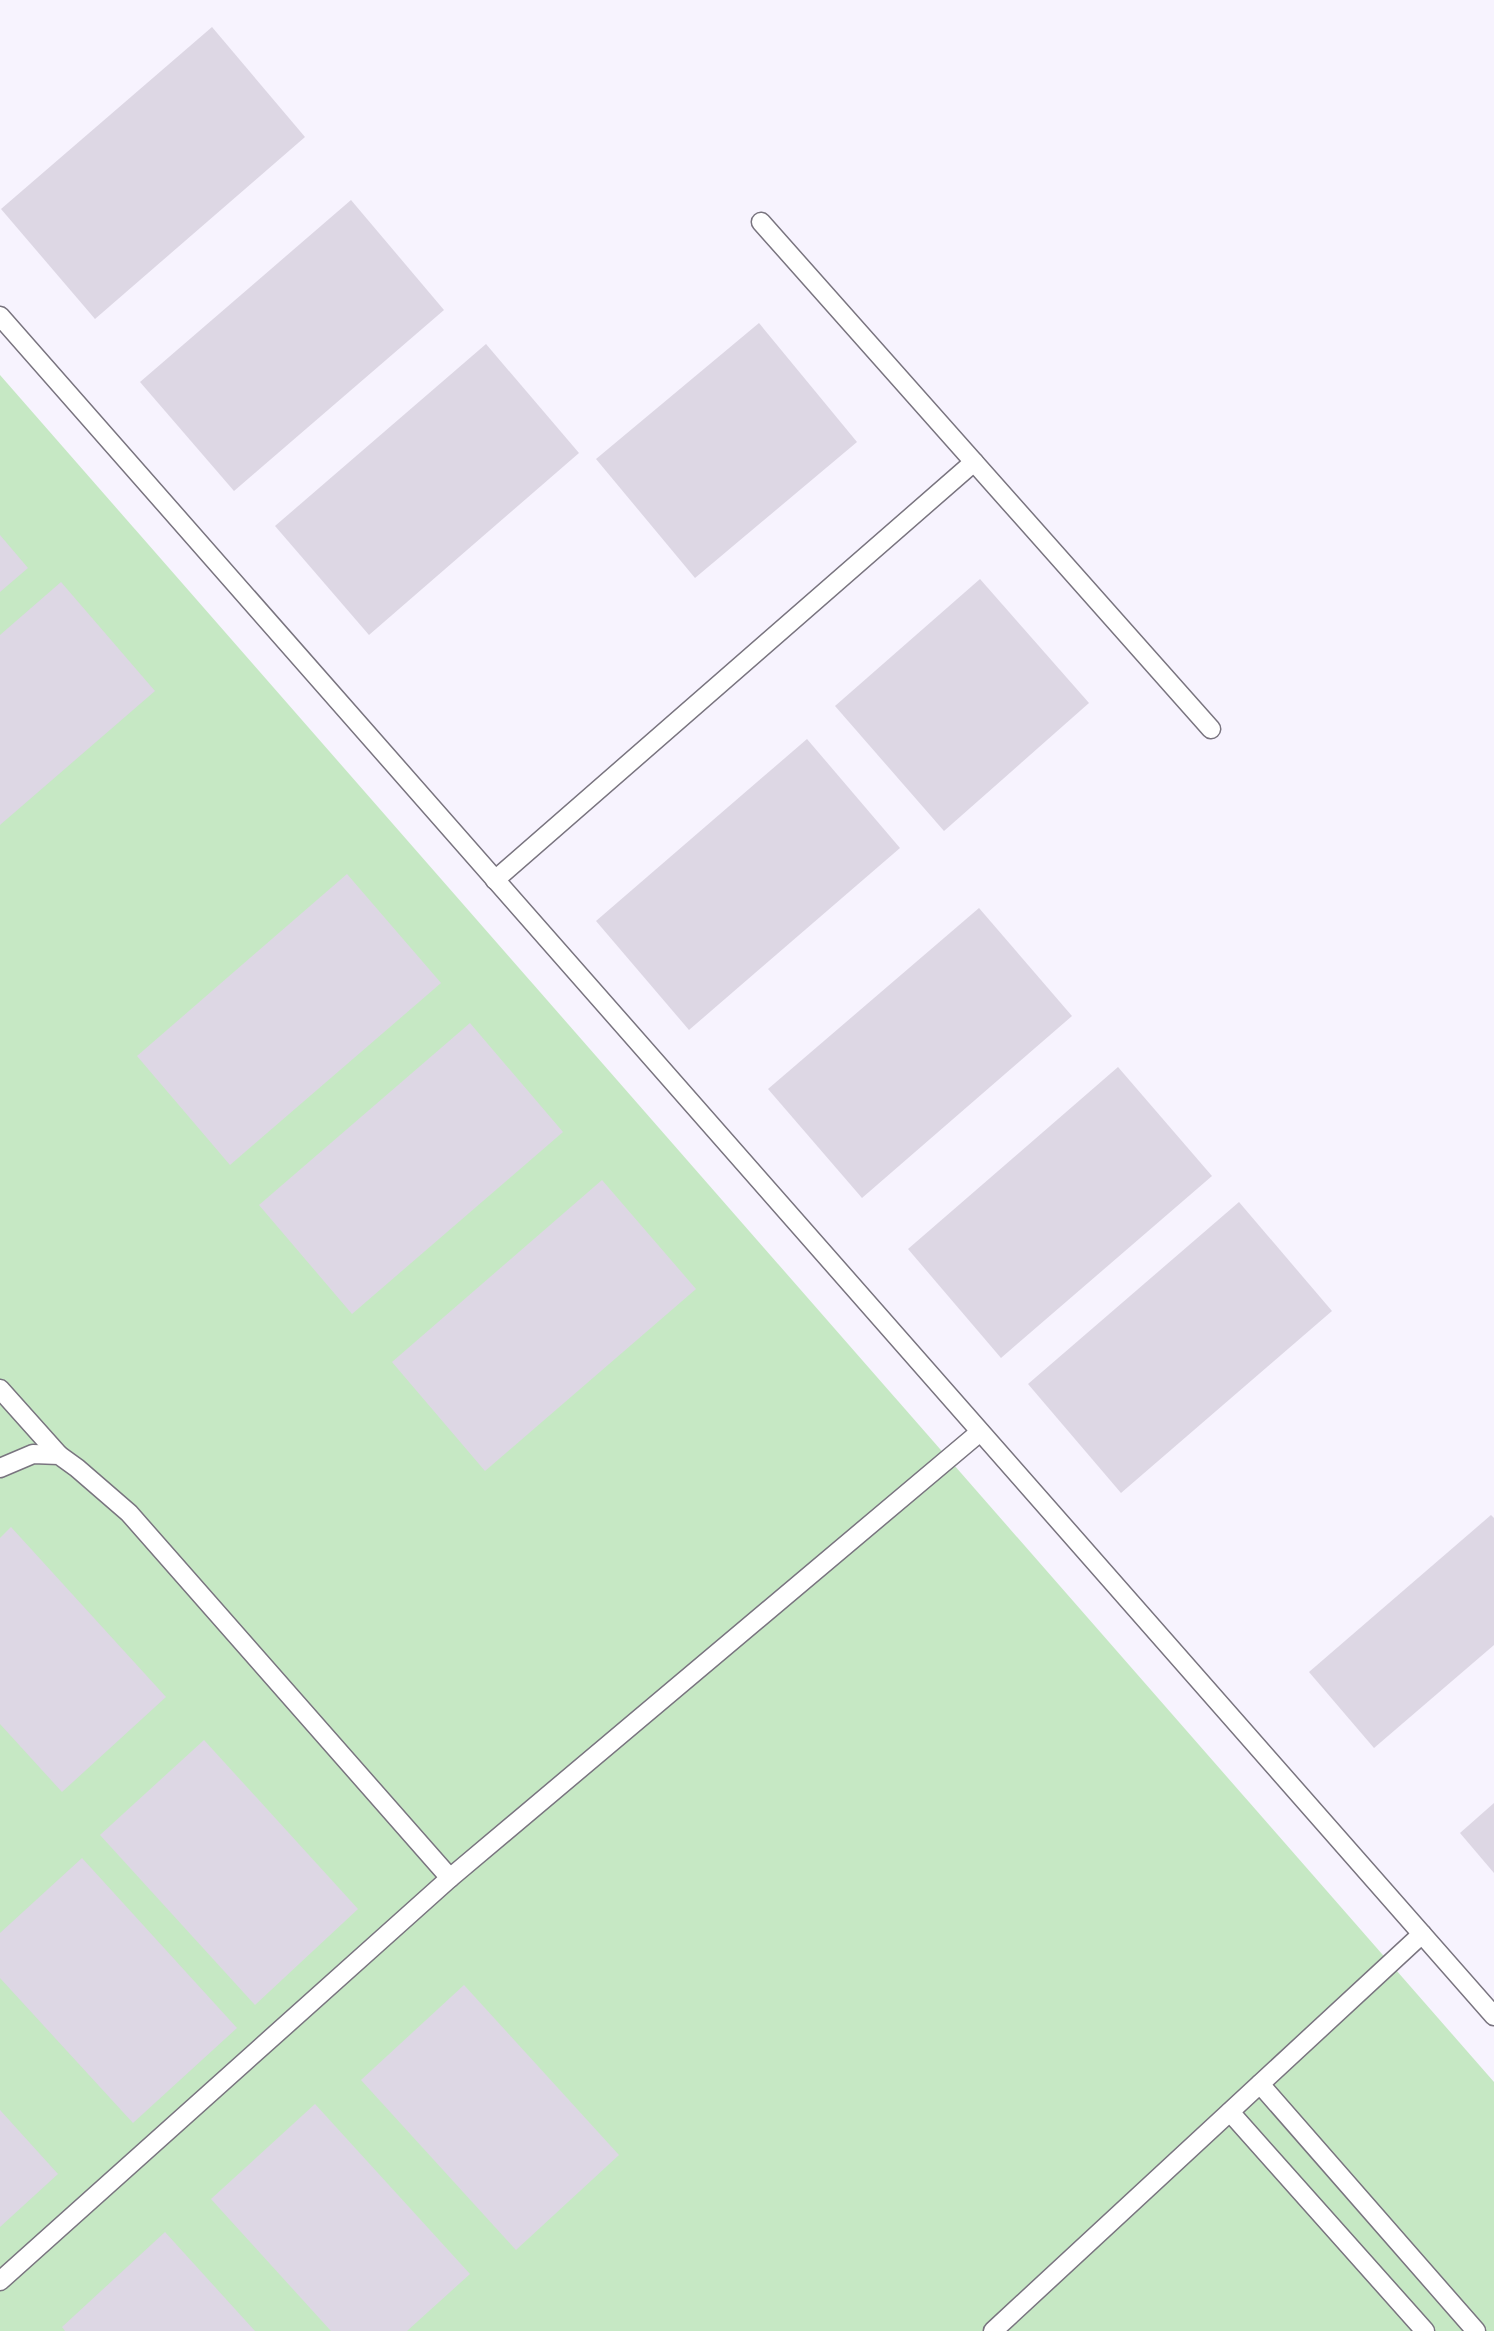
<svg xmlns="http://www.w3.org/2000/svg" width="1494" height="2331" font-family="Arial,sans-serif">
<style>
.green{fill:#c6e8c4}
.building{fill:#ddd7e4}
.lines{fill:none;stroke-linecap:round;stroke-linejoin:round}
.lane-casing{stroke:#79747f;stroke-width:21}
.lane{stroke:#fff;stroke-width:18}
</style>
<rect width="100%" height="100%" fill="#f7f3fe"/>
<polygon class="green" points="0,375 1494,2082 1494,2331 0,2331"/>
<g class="building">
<polygon points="212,27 305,137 95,319 1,209"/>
<polygon points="351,200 444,310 234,491 140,382"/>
<polygon points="759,323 857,442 695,578 596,459"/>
<polygon points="486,344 579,453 369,635 275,526"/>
<polygon points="0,535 28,568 0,592"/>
<polygon points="980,579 1089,703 944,831 835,706"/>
<polygon points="61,582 155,691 0,825 0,635"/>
<polygon points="807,739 900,848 689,1030 596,921"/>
<polygon points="347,874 441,983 230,1165 137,1056"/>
<polygon points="979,908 1072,1016 862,1198 768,1089"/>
<polygon points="470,1023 563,1132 352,1314 259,1205"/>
<polygon points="1118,1067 1212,1176 1001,1358 908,1249"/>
<polygon points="602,1180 696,1289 485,1471 392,1362"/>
<polygon points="1239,1202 1332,1311 1121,1493 1028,1384"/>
<polygon points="1491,1515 1494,1518 1494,1645 1374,1748 1309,1672"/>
<polygon points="11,1527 166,1697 62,1792 0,1724 0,1538"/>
<polygon points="204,1740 358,1909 255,2005 100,1835"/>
<polygon points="1494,1803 1494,1873 1460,1833"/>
<polygon points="82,1858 237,2028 133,2123 0,1978 0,1933"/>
<polygon points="464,1985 619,2155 516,2250 361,2080"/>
<polygon points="315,2104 470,2274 407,2331 331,2331 211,2199"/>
<polygon points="0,2110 58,2174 0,2227"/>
<polygon points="165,2232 255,2331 65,2331 62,2327"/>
</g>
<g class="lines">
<defs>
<g id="lane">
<polyline points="761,222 1211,729"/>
<polyline points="0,316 1494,2016"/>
<polyline points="495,880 974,462"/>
<polyline points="0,1389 59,1455"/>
<polyline points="0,1468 33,1454 59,1455 77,1468 129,1513 450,1878"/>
<polyline points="1260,2084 1476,2331"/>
<polyline points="1230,2112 1425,2331"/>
<polyline points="0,2281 450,1878 980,1432"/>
<polyline points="993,2331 1422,1934"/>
</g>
</defs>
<use href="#lane" class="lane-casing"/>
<use href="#lane" class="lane"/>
</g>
</svg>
